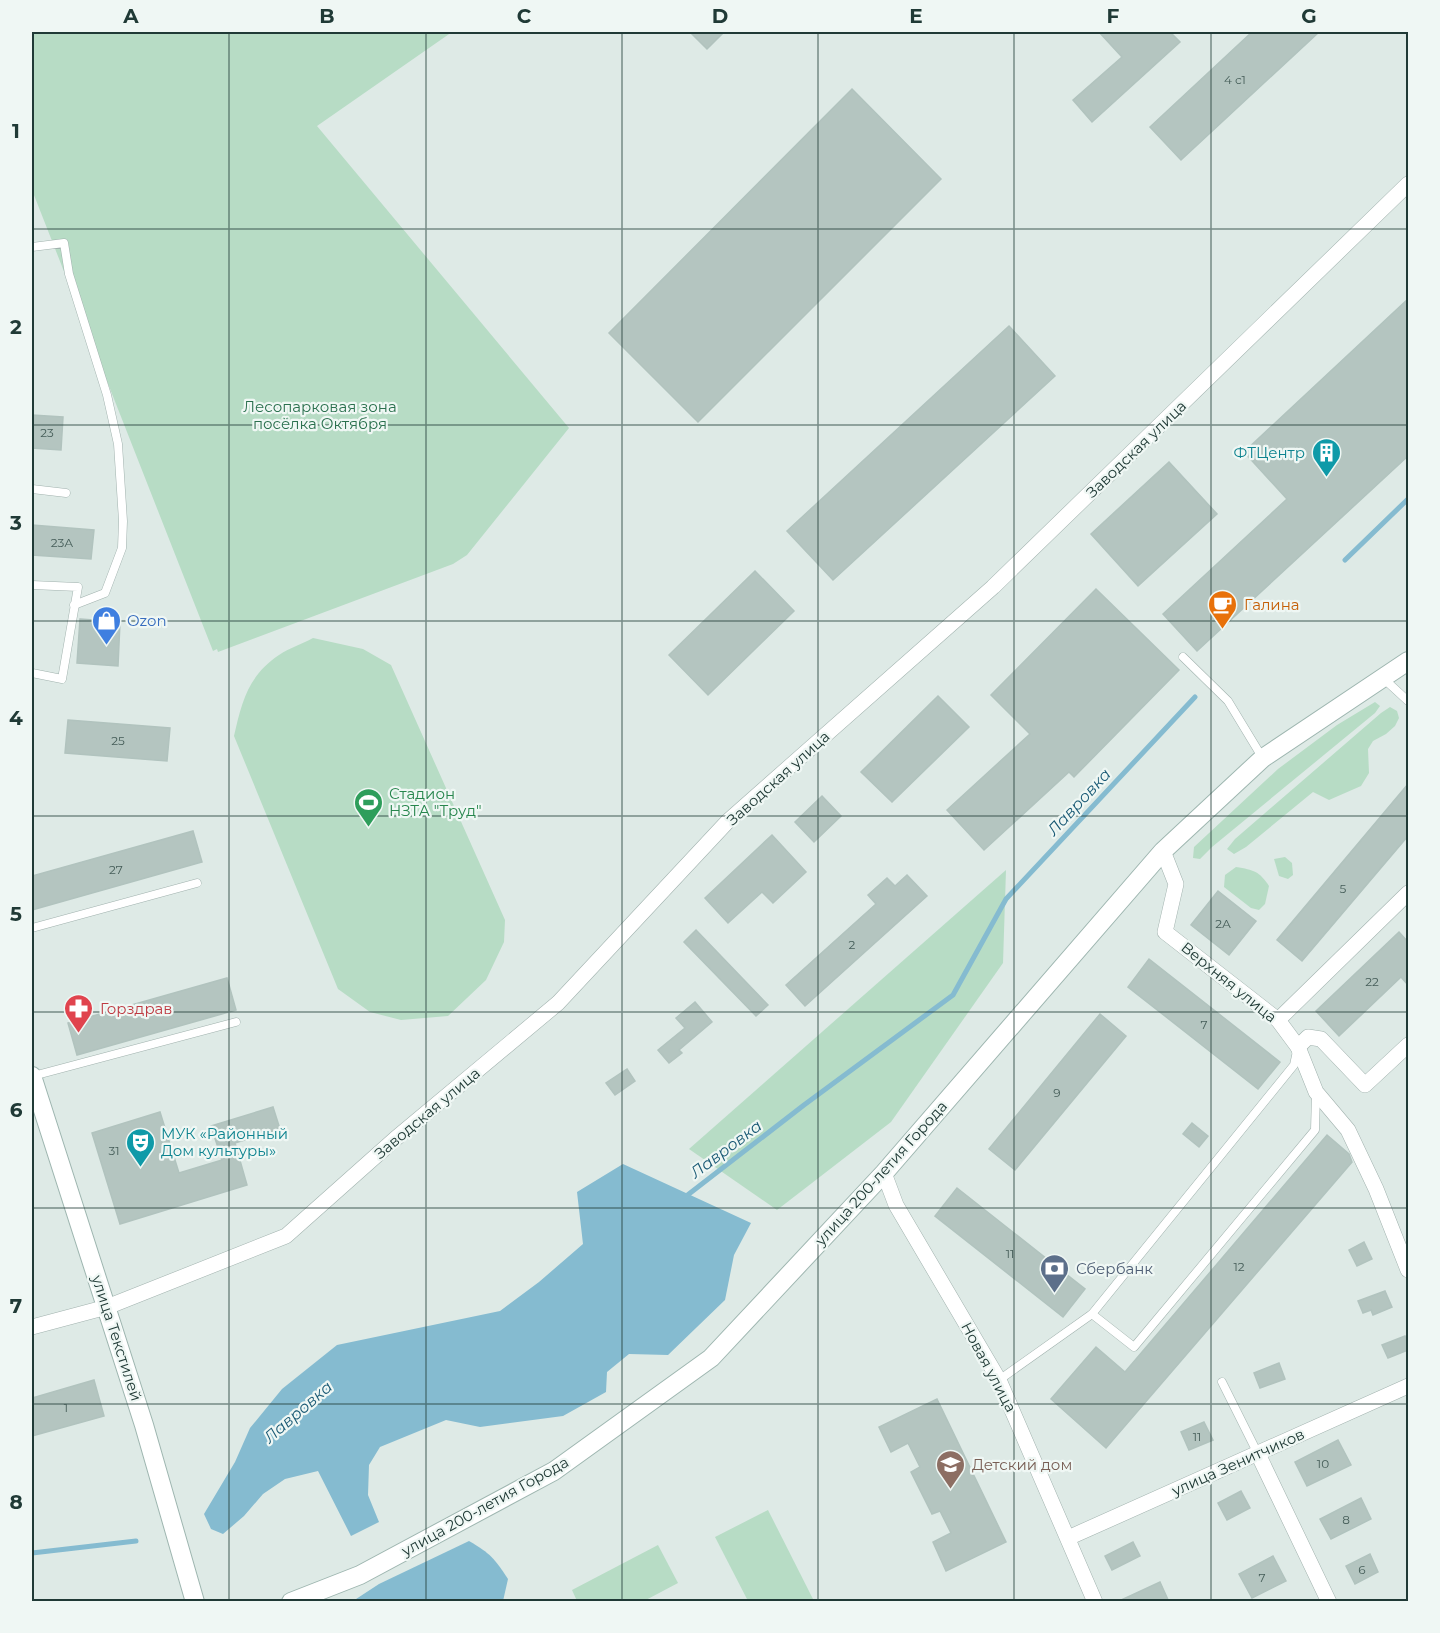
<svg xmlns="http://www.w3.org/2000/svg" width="1440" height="1633" font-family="Montserrat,sans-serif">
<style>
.green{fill:#b7dcc5}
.water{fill:#85bbd0}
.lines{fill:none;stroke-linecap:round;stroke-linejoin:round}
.stream{stroke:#85bbd0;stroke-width:5}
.building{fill:#b4c5c0;stroke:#b1c3be;stroke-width:1.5}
.lane-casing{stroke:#a1b2ae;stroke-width:9}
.street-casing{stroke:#a1b2ae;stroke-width:16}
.secondary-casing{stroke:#9eb6b0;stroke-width:20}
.lane{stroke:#fff;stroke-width:8}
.street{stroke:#fff;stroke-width:15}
.secondary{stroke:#fff;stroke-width:18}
.grid{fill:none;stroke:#203a36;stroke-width:1.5;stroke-opacity:0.55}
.labels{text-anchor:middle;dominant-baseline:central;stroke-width:4.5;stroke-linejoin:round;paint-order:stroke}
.number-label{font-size:12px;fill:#455d58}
.park-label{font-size:15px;fill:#2a704e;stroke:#eff7f4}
.street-label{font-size:15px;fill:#203a36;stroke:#eff7f4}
.culture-label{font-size:15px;fill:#0d838f;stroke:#eff7f4;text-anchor:end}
.food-label{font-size:15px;fill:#c56008;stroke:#eff7f4;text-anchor:start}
.shop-label{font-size:15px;fill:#366cbe;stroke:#eff7f4;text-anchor:start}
.leisure-label{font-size:15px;fill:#27864d;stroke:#eff7f4;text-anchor:start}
.health-label{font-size:15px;fill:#be3a42;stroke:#eff7f4;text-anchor:start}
.service-label{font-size:15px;fill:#4e5e75;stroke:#eff7f4;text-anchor:start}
.education-label{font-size:15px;fill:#785e54;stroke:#eff7f4;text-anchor:start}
.water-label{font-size:16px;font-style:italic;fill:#1a5a75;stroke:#eff7f4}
.neatline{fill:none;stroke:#203a36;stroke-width:2}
.grid-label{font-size:20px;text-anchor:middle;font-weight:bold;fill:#203a36}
</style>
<rect width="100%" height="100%" fill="#deeae6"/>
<g class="green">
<polygon points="32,32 452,32 317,126 569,428 467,555 453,564 218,652 217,649 213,651 32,190"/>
<path d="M313 638 363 649 391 665 505 920 504 942 486 980 448 1016 401 1020 370 1012 338 989 234 736C242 701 248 676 279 655 289 648 302 644 313 638Z"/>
<polygon points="1375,702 1380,706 1375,713 1212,847 1200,859 1193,858 1194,847 1278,769 1337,725"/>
<polygon points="1390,707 1397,711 1399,718 1395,726 1386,734 1373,741 1368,749 1369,773 1361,786 1329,800 1313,792 1246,847 1234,854 1227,849 1235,839 1381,713"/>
<polygon points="1285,857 1292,863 1293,875 1288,879 1279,876 1274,859"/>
<path d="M1236 867C1254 870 1259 871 1269 886L1265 904 1259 910 1251 908 1224 887 1225 875Z"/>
<polygon points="1006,870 1003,963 891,1122 777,1210 689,1149"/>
<polygon points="768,1510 814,1601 748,1601 715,1537"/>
<polygon points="658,1545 678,1583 644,1601 577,1601 572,1590"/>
</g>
<g class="water">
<polygon points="623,1164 751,1223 734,1255 725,1300 668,1355 629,1354 607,1372 606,1392 563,1416 480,1427 446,1420 380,1447 369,1465 368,1495 379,1522 351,1536 318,1471 285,1479 263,1494 244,1516 223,1534 211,1529 204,1514 235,1462 250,1428 282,1389 337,1345 500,1311 539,1282 583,1244 577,1192"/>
<path d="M469 1541C491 1554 494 1558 508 1579L503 1601H353L379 1584Z"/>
</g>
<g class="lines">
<g class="stream">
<polyline points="1345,560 1408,499"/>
<polyline points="685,1197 804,1105 953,995 1006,899 1195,697"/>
<polyline points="32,1553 136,1541"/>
</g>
</g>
<g class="building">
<polygon points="690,32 724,32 707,49"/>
<polygon points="1099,32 1170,32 1180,42 1092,122 1073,100 1122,57"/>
<polygon points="1252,32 1319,32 1181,160 1150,127"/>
<polygon points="852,89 941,179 698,422 609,333"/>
<polygon points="1408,299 1408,456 1197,651 1163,614 1287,499 1244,452"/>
<polygon points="1009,326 1055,376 833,580 787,531"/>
<polygon points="32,415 63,417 61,450 32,448"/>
<polygon points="1169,462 1217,514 1138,586 1091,534"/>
<polygon points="32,525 94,530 91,559 32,555"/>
<polygon points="755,571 794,611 708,695 669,655"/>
<polygon points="1096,589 1179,670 1074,777 1069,772 984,850 947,810 1030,734 991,695"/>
<polygon points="80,619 120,622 118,666 77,663"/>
<polygon points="938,696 969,727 892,802 861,772"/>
<polygon points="68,720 170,728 167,761 65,753"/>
<polygon points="1408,784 1408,836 1302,961 1277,940"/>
<polygon points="822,796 841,816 814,842 795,822"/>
<polygon points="193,831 202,862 32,910 32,876"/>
<polygon points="772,835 806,872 773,903 762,892 728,923 705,898"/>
<polygon points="907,875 927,896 805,1006 786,985 876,904 868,895 887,878 895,886"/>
<polygon points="1218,891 1256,921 1229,955 1191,925"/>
<polygon points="696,930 768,1005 756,1016 684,942"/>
<polygon points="1399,932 1408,942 1408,985 1401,977 1339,1036 1316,1011"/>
<polygon points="1149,959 1280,1062 1258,1089 1128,987"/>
<polygon points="227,978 236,1010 77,1055 68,1023"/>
<polygon points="695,1002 712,1022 679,1050 682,1053 669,1063 658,1050 685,1028 676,1018"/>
<polygon points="1100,1014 1126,1036 1015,1170 989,1149"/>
<polygon points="627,1069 635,1081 615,1095 606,1083"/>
<polygon points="273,1107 280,1129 235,1143 247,1185 120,1224 92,1133 160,1112 179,1173 222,1160 211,1126"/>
<polygon points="1192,1123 1208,1136 1199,1147 1183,1134"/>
<polygon points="1327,1135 1349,1154 1352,1162 1106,1448 1051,1399 1096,1347 1125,1372"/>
<polygon points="957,1188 1085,1289 1063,1317 935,1216"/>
<polygon points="1364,1242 1372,1259 1357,1266 1349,1250"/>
<polygon points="1385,1291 1392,1307 1373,1315 1371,1310 1363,1313 1358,1301"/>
<polygon points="1405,1336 1408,1345 1408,1350 1388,1358 1382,1345"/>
<polygon points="1279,1363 1285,1379 1260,1388 1254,1373"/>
<polygon points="94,1380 104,1416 32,1436 32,1398"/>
<polygon points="937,1399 1006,1542 946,1571 933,1542 951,1533 940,1511 932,1514 911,1472 920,1467 908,1443 891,1452 879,1427"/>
<polygon points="1204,1422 1213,1440 1189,1450 1181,1432"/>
<polygon points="1338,1440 1351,1465 1307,1486 1295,1462"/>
<polygon points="1241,1491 1250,1508 1227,1520 1218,1503"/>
<polygon points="1361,1498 1371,1519 1331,1539 1320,1519"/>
<polygon points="1133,1542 1140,1556 1112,1570 1105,1556"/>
<polygon points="1370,1554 1378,1572 1355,1584 1346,1566"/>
<polygon points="1273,1556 1286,1581 1252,1598 1239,1574"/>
<polygon points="1160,1582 1169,1602 1117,1602"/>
</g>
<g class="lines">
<defs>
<g id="lane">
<polyline points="32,247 64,243 69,274 107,395 118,444 123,521 122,548 105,593 74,605"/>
<polyline points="32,489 66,493"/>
<polyline points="32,585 78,587 62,679 32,673"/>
<polyline points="1183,657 1228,701 1262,757"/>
<polyline points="1383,678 1408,701"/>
<polyline points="32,928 197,883"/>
<polyline points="33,1076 236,1022"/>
<polyline points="1092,1314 1134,1347 1315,1130 1316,1094"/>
<polyline points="999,1380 1092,1314 1294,1065 1297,1051"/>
<polyline points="1222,1382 1258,1454"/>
</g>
<g id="street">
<polyline points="1163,851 1176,884 1165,932 1278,1020 1298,1047 1316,1092 1348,1130 1376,1189 1408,1270"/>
<polyline points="1278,1020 1408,893"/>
<polyline points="1298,1047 1308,1037 1321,1039 1365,1085 1408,1045"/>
<polyline points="884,1173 896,1205 999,1380 1095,1602"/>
<polyline points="32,1327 107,1307 286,1236 395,1139 558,1003 728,821 993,587 1408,184"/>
<polyline points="1258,1454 1329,1602"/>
<polyline points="1068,1538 1408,1386"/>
</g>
<g id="secondary">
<polyline points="32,1076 144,1425 195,1602"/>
<polyline points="291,1602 360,1575 554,1471 711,1358 884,1173 1163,851 1263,758 1408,661"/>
</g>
</defs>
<use href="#lane" class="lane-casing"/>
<use href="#street" class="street-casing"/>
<use href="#secondary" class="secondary-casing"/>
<use href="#lane" class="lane"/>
<use href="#street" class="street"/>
<use href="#secondary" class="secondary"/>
</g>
<path class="grid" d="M229 32V1602M426 32V1602M622 32V1602M818 32V1602M1014 32V1602M1211 32V1602M32 229H1408M32 425H1408M32 621H1408M32 816H1408M32 1012H1408M32 1208H1408M32 1404H1408"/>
<defs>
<symbol id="building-pin" viewBox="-11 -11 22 30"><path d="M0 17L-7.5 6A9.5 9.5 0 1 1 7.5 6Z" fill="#0f9aa8" stroke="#eff7f4"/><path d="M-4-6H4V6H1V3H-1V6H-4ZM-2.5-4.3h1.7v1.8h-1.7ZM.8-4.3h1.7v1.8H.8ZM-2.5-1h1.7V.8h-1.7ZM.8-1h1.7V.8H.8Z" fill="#fff"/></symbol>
<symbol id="cafe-pin" viewBox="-11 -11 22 30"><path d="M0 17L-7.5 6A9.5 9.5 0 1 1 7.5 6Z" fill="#e8710a" stroke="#eff7f4"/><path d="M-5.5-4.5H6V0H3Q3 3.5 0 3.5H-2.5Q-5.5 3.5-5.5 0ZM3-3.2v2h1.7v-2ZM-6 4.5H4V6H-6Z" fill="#fff"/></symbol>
<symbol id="shop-pin" viewBox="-11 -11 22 30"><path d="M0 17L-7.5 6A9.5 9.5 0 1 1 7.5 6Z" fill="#3f7fe0" stroke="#eff7f4"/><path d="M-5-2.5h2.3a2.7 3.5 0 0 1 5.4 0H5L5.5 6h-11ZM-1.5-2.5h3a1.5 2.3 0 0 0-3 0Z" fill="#fff"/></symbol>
<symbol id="stadium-pin" viewBox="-11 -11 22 30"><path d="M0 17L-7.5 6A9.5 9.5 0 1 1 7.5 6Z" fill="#2e9e5b" stroke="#eff7f4"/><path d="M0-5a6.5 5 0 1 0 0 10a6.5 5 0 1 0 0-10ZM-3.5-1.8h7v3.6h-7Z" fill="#fff"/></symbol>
<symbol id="pharmacy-pin" viewBox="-11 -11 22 30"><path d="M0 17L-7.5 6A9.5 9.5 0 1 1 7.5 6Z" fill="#e0444e" stroke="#eff7f4"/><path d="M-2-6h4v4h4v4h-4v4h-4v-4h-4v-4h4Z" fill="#fff"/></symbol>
<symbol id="theatre-pin" viewBox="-11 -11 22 30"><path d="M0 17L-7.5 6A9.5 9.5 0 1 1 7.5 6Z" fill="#0f9aa8" stroke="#eff7f4"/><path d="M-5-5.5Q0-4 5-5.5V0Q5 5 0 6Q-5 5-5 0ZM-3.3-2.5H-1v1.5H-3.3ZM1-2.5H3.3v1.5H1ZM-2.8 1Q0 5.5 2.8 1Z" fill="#fff"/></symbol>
<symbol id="bank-pin" viewBox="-11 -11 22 30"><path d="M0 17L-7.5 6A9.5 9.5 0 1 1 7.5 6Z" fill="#5c6f8a" stroke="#eff7f4"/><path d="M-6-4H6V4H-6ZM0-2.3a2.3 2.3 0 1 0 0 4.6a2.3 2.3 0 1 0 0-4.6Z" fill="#fff"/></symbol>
<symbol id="school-pin" viewBox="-11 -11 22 30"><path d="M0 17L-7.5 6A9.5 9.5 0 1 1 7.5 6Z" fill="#8d6e63" stroke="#eff7f4"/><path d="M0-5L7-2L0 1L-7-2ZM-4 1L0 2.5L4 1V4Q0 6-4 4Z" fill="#fff"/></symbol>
</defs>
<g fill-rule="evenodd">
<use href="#building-pin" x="1310" y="436" width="33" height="45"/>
<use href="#cafe-pin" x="1206" y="588" width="33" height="45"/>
<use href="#shop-pin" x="90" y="604" width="33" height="45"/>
<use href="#stadium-pin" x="352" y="786" width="33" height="45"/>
<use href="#pharmacy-pin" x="62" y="992" width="33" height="45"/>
<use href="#theatre-pin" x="124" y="1126" width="33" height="45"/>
<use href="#bank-pin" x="1038" y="1252" width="33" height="45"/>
<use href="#school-pin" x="934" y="1448" width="33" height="45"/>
</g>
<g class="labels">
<g class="number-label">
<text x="1235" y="79">4 с1</text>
<text x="47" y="432">23</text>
<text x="62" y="542">23А</text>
<text x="118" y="740">25</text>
<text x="116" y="869">27</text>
<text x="1343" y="888">5</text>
<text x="1223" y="923">2А</text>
<text x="852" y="944">2</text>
<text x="1372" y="981">22</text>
<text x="1204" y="1024">7</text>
<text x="1057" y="1092">9</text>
<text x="114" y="1150">31</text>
<text x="1010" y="1253">11</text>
<text x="1239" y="1266">12</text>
<text x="66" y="1407">1</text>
<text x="1197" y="1436">11</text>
<text x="1323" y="1463">10</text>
<text x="1346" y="1519">8</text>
<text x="1362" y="1569">6</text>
<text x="1262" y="1577">7</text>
</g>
<g class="park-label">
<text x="320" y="406">Лесопарковая зона<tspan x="320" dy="17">посёлка Октября</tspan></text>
</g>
<g class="street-label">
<text transform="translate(1136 449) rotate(-44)">Заводская улица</text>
<text transform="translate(778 778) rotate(-42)">Заводская улица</text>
<text transform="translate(1229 982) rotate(39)">Верхняя улица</text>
<text transform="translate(427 1113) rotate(-40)">Заводская улица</text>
<text transform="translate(881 1173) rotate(-48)">улица 200-летия Города</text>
<text transform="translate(117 1338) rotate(72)">улица Текстилей</text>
<text transform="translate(989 1367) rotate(62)">Новая улица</text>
<text transform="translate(1238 1462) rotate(-24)">улица Зенитчиков</text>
<text transform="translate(485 1506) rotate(-29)">улица 200-летия Города</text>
</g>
<g class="culture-label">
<text x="1305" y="452">ФТЦентр</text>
<text x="161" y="1133" text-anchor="start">МУК «Районный<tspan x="161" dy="17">Дом культуры»</tspan></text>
</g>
<g class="food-label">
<text x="1244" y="604">Галина</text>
</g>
<g class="shop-label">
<text x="127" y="620">Ozon</text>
</g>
<g class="leisure-label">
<text x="389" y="793">Стадион<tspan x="389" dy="17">НЗТА "Труд"</tspan></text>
</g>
<g class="health-label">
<text x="100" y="1008">Горздрав</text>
</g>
<g class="service-label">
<text x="1076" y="1268">Сбербанк</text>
</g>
<g class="education-label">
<text x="972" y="1464">Детский дом</text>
</g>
<g class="water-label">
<text transform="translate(1079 802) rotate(-47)">Лавровка</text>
<text transform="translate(726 1149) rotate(-37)">Лавровка</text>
<text transform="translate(298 1412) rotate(-41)">Лавровка</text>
</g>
</g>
<rect width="1440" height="1633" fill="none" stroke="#eff7f4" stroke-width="66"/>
<rect x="33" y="33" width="1374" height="1567" class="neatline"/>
<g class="grid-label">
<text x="131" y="23">A</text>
<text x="327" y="23">B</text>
<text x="524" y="23">C</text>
<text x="720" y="23">D</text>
<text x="916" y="23">E</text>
<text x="1113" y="23">F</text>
<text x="1309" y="23">G</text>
<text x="16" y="138">1</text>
<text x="16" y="334">2</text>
<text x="16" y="530">3</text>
<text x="16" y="725">4</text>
<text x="16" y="921">5</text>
<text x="16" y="1117">6</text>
<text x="16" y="1313">7</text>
<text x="16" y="1509">8</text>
</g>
</svg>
